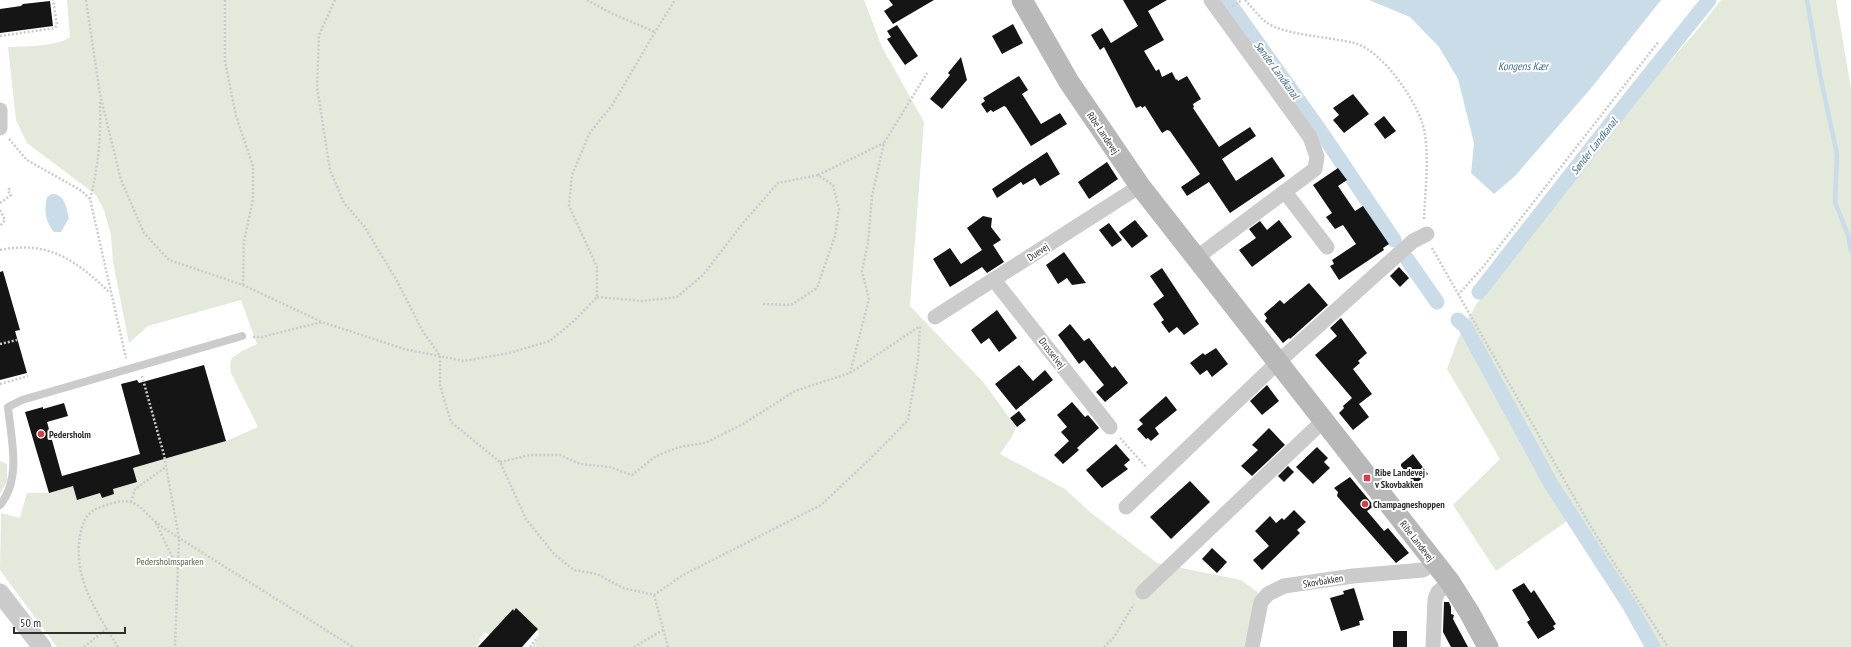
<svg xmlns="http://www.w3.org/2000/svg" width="1851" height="647" font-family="'PT Sans Narrow',sans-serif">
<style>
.green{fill:#e3eadc}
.water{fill:#cadce8}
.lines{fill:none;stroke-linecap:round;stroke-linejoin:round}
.stream{stroke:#cadce8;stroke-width:4.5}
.canal{stroke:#cadce8;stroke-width:15}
.building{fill:#151515}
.path{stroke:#cbcbcb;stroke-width:2.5;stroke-dasharray:2 2;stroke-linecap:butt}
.service{stroke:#cbcbcb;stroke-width:8}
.minor{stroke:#cbcbcb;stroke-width:15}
.tertiary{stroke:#cbcbcb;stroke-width:19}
.secondary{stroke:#b8b8b8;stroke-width:21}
.poi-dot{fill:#d63e46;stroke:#fff;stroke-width:1.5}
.labels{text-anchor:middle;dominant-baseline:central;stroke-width:4;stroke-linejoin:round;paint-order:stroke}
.street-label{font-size:10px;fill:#2e2e2e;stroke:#fff}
.poi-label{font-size:10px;font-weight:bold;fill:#2e2e2e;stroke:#fff;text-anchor:start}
.park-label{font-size:10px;fill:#50653f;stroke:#fff}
.water-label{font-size:11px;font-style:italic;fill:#436c89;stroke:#fff}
</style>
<rect width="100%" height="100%" fill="#fff"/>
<g class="green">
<path d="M67 0H864L882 47 924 122 910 306 984 383 1016 427 1013 435 1000 454 1065 489 1090 512 1157 563 1241 580 1259 593 1254 603 1244 647H532L539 637 538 629 516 609 514 611 512 609 507 615 509 617 498 625 489 635 485 632 479 639 481 641 475 647H57L0 570 1 513 20 518 27 493H49L73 486 77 500 100 493 102 498 114 494 113 489 133 468 226 441 258 427 231 373 230 365 232 358 242 351 257 344 241 300 148 326 129 343 113 262 111 235 104 210 96 195 27 143 16 120 8 47C25 46 56 47 70 37Z"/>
<polygon points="1721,0 1836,0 1851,89 1851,647 1656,647 1570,519 1496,571 1453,505 1500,459 1447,369 1458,339 1477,303 1649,85 1699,28"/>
<polygon points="0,461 7,464 7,481 0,494"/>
</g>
<g class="water">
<polygon points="1369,0 1661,0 1592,87 1515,176 1494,194 1471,173 1474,143 1458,79 1439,47 1410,17"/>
<path d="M52 194C65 194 66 207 69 218L61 232H54C45 222 44 209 47 197Z"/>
</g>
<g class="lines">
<polyline class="stream" points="1807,0 1820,75 1837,154 1835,202 1848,235 1851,251"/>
<g class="canal">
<polyline points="1227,0 1319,129 1394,240"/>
<polyline points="1407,259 1437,302"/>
<polyline points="1479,292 1632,96 1709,0"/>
<polyline points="1458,320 1465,326 1551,484 1630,606 1653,647"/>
</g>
</g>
<g class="building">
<polygon points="889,0 934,0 893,24 884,11 893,5"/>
<polygon points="1123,0 1167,0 1148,11 1164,40 1144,51 1156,71 1159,69 1162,77 1172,72 1176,80 1177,79 1178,81 1187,76 1201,99 1193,104 1194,107 1193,108 1219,147 1250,127 1256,136 1222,159 1236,181 1272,157 1285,176 1230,213 1209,182 1187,196 1181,187 1200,174 1170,131 1167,130 1162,133 1145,106 1142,108 1141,106 1136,108 1104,47 1100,50 1091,35 1102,28 1111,43 1138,26"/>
<polygon points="50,1 53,26 0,33 0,9 21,6 23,4"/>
<polygon points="1013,24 1023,43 1002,54 992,36"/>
<polygon points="897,25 918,56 905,65 887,39 891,37 887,31"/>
<polygon points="961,57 967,80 942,109 930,99 950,75 948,73"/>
<polygon points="1019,76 1028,90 1022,94 1041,124 1060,113 1067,124 1031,146 1006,107 1004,106 993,112 991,110 987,113 981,104 985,101 983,98"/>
<polygon points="1353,94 1369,114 1344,133 1333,120 1339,115 1333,108"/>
<polygon points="1384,116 1396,131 1385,139 1374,124"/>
<polygon points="1047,152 1060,174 1040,186 1035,178 1023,185 1021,182 997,198 992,189"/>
<polygon points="1107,162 1118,179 1089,199 1078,182"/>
<polygon points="1338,168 1347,180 1338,186 1355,211 1363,206 1389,244 1383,248 1384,250 1339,280 1330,266 1334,264 1332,260 1356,244 1343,225 1335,229 1326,217 1332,213 1313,185"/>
<polygon points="983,216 992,218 991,227 1001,240 993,245 1004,262 987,273 982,267 950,287 933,259 950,248 961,264 982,250 967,228"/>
<polygon points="1135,220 1148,236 1132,248 1119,232"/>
<polygon points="1279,220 1292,237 1252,267 1239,250 1256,238 1249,229 1260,221 1267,230"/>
<polygon points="1109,223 1122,240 1112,247 1099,230"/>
<polygon points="1064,252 1086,283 1072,285 1067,278 1058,284 1046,265"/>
<polygon points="1399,267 1409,278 1400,287 1390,276"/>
<polygon points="1162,268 1199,324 1184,335 1177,327 1169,333 1161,322 1164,320 1153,304 1164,296 1150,276"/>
<polygon points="3,271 20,330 15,331 27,373 0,380 0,272"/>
<polygon points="1309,283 1328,305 1290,339 1289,338 1283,343 1265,321 1267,318 1264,314 1280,300 1284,304"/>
<polygon points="997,310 1017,338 999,352 989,338 981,344 971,330"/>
<polygon points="1341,318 1367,353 1358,361 1360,363 1353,369 1372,394 1359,404 1369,417 1353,430 1339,413 1344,408 1343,406 1352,398 1315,355 1337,336 1330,328"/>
<polygon points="1070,324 1084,341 1089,338 1112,368 1115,366 1128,383 1105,402 1096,392 1104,385 1084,360 1079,364 1058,335"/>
<polygon points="1216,348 1228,364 1212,377 1207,370 1200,375 1190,363 1203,353 1205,355"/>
<polygon points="204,365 226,441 133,468 137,482 113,489 114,494 102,498 100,493 77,500 73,486 49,493 25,412 43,407 43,409 64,403 68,416 47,422 62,476 140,454 121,384 137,380 139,383"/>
<polygon points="1019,365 1033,381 1045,370 1053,380 1016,410 995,384"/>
<polygon points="1267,385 1279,401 1262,415 1250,401"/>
<polygon points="1166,396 1177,410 1155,428 1159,434 1151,441 1148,438 1146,439 1137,429 1143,424 1139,420"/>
<polygon points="1072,402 1085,417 1088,415 1099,428 1077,448 1079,450 1063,464 1054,455 1069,441 1061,432 1067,427 1057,415"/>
<polygon points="1019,411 1026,420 1017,427 1010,418"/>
<polygon points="1269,428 1285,445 1252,476 1241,466 1258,450 1252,445"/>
<polygon points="1116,444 1130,460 1124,465 1128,469 1102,488 1086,470"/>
<polygon points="1317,447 1328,458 1324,462 1330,468 1313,484 1296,467"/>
<polygon points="1413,454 1428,474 1415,484 1401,466 1401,464"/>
<polygon points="1288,466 1294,472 1284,482 1278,476"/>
<polygon points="1350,477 1374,506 1367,511 1384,531 1388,528 1409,553 1396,563 1337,496 1338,492 1334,488"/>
<polygon points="1190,481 1210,502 1171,539 1150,517"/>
<polygon points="1294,510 1306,522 1297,530 1300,533 1262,570 1253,560 1269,546 1255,531 1270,516 1276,523 1282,518 1284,520"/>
<polygon points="1212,548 1227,562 1217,573 1202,559"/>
<polygon points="1524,583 1531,593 1534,590 1556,624 1553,626 1555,629 1538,639 1527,622 1530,620 1512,590"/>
<polygon points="1354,588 1364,620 1359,621 1360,625 1341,631 1330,598 1344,594 1343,591"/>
<polygon points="1444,602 1449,602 1451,607 1451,614 1454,615 1453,619 1468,647 1451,647 1443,632"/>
<polygon points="516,608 538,629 522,647 478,647 513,609 514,611"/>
<rect x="1393" y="631" width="14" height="16"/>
</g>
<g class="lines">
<g class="path">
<polyline points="86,0 100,94 121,180 144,233 169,260 243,285 322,322"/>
<polyline points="225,0 225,61 236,116 253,166 253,199 244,241 243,285"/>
<polyline points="335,0 319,35 317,87 330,170 344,203 364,226 397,281 422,330 440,356 440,386 451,422 500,462 526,519 554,554 574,570 597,574 623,588 654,595 683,575 821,505 871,458 908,420 918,360 920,326"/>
<polyline points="587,0 611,13 655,32"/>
<path d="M1245 0C1252 7 1258 16 1266 22 1282 35 1332 37 1354 43 1383 50 1422 107 1425 135 1429 163 1425 192 1424 220"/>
<polyline points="1232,6 1242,0"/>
<polyline points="0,36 55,28 57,25 53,0"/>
<polyline points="9,139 27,160 82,191 90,199 126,358"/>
<polyline points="818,175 884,143"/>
<path d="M90 199C99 165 101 136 100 100"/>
<polyline points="0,203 11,195 8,191 10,186"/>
<polyline points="0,210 5,220 0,226"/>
<polyline points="1432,248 1591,527 1668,647"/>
<path d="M0 250C49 240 77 261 110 293"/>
<polyline points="1458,295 1483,267 1659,41"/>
<polyline points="597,297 643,301 677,297 703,275 743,223 778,183 818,175 833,185 839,209 835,236 817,288 791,305 763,304"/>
<polyline points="253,337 262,337 322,322 404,349 464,361 509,353 550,341 575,320 597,297 597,267 569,206 572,175 589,134 613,104 655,32 675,0"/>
<polyline points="0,344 17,340"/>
<polyline points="850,373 869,299 862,271 868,243 872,196 884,143 927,73"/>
<polyline points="142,376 164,455 179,538 175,647"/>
<polyline points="0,384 28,376"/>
<polyline points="1120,438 1147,468"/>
<polyline points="500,462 530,455 560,455 580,464 610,467 632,475 656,456 679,447 705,443 743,424 795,391 850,373 920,326"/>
<polyline points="131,502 135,489 166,467"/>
<polyline points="156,523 178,569"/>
<polyline points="654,595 668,647"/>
<polyline points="84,647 107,628"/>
<path d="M118 647C96 611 71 576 81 531 83 521 88 512 98 508 107 505 120 499 131 502 141 505 148 516 157 523 164 529 172 533 179 538L353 647"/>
<polyline points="530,647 538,637"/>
<polyline points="634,647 663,630"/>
<polyline points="1104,647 1114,637 1134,604"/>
</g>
<path class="service" d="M0 505C22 478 11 439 8 407L22 400 242 336"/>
<g class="minor">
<polyline points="0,110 0,128"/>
<polyline points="1285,192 1327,247"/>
<polyline points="1196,258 1315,169 1317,157 1310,137 1211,0"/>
<polyline points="994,280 1110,427"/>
<polyline points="935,317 1140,186"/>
<polyline points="1126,507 1277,363 1413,241 1427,234"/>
<polyline points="1143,592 1323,421"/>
<polyline points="1252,647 1261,602 1268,594 1284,586 1353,576 1423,570 1434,563"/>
<polyline points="1433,647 1435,599 1438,592 1450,582"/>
</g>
<polyline class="tertiary" points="0,593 42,647"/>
<polyline class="secondary" points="1022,0 1069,82 1140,186 1450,582 1469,612 1488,647"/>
</g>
<g class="poi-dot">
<circle cx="41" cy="434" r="4"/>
<rect x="1363" y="474" width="8" height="8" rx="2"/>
<circle cx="1365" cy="504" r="4"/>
</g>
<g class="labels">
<g class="street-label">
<text transform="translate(1103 133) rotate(56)">Ribe Landevej</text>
<text transform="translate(1038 252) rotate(-33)">Duevej</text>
<text transform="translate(1052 353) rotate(52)">Drosselvej</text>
<text transform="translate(1417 541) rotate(52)">Ribe Landevej</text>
<text transform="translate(1323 581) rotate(-9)">Skovbakken</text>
</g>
<g class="poi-label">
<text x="49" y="434">Pedersholm</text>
<text x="1375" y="472">Ribe Landevej<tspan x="1375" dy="12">v Skovbakken</tspan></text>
<text x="1373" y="504">Champagneshoppen</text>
</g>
<g class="park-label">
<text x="170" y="561">Pedersholmsparken</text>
</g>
<g class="water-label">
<text x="1523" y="66">Kongens Kær</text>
<text transform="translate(1277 70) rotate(54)">Sønder Landkanal</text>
<text transform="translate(1594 146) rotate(-52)">Sønder Landkanal</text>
</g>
</g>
<path d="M14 627v6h111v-6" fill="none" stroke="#2e2e2e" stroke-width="2"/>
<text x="20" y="627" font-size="12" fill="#2e2e2e" stroke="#ffffff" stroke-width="3" paint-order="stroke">50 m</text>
</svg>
